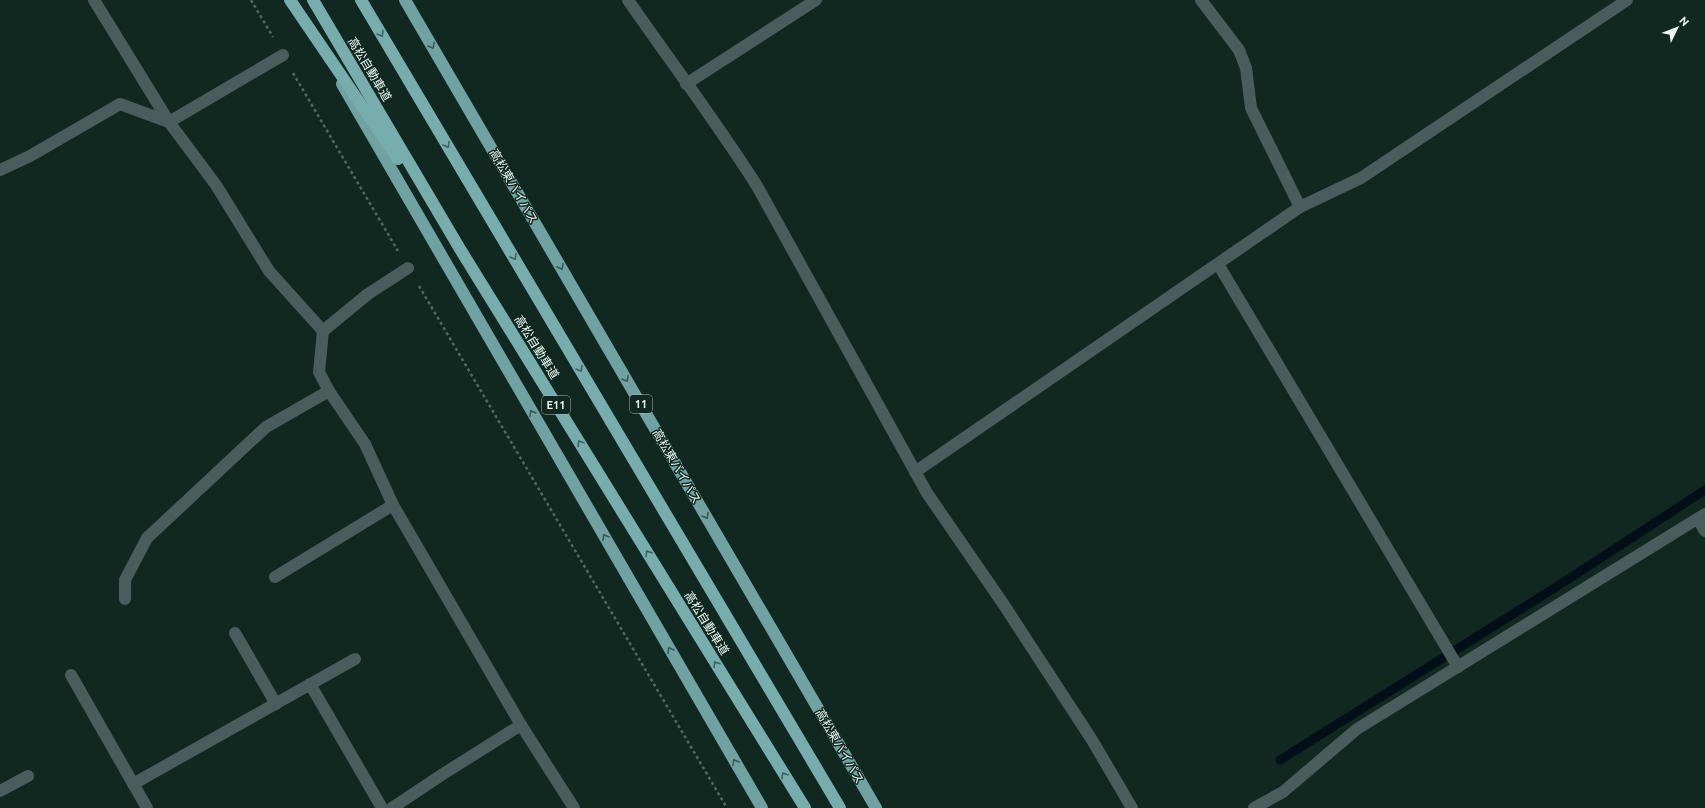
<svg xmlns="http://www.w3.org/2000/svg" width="1705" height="808" font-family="Ubuntu,'Noto Sans JP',sans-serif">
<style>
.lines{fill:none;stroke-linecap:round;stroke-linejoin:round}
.stream{stroke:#000f17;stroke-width:9}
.path{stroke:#536760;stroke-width:2.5;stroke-dasharray:3 3;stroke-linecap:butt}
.minor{stroke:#485d5c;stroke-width:12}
.trunk{stroke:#70a2a2;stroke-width:12}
.motorway{stroke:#77adad;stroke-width:12}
.oneway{stroke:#3f645f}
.oneway2{stroke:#375954}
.labels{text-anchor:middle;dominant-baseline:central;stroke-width:3;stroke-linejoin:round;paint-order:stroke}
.shield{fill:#112820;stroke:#aabab4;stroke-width:1}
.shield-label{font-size:11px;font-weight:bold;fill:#ebf9f3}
.street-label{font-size:12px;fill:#ebf9f3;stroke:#112820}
</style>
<rect width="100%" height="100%" fill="#112820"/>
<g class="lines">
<polyline class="stream" points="1280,760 1564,582 1705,490"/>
<g class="path">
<polyline points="251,0 273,37"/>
<polyline points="293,73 398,251"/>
<polyline points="419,286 727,808"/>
</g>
<g class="minor">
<polyline points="94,0 169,122"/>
<path d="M628 0C671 62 717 123 757 186L927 493 1004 605 1092 740 1132 808"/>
<polyline points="1201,0 1239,50 1246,68 1251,108 1300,207"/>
<polyline points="283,55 169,122 216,185 269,271 323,331"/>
<polyline points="686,84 816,0"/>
<polyline points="0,170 30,156 120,104 169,122"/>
<polyline points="1218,264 1458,667"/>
<polyline points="915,472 1300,207 1361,178 1627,0"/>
<polyline points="1698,519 1705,531"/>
<polyline points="275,577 393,505"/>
<polyline points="125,599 125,580 147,538 266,427 329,391"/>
<polyline points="235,633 276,704"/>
<polyline points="71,675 147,808"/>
<polyline points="310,684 382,808"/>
<polyline points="521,725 574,808"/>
<polyline points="133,784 355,659"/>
<polyline points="0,791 28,776"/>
<polyline points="392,808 443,774 521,725 393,505 365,444 329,391 319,372 323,331 368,294 408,268"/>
<polyline points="1254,808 1283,792 1357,729 1705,514"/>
</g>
<g class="trunk">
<polyline points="405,0 876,808"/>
<polyline points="342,84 762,808"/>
</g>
<g class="motorway">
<polyline points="290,0 398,159"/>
<polyline points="313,0 460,249 805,808"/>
<polyline points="361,0 840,808"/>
</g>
</g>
<defs><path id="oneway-chevron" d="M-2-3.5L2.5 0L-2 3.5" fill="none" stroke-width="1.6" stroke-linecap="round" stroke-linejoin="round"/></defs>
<g class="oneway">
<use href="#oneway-chevron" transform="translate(381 34) rotate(59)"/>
<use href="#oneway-chevron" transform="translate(447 145) rotate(59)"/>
<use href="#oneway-chevron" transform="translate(514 257) rotate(59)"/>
<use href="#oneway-chevron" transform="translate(580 369) rotate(59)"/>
<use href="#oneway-chevron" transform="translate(580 443) rotate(-122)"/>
<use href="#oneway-chevron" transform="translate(648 553) rotate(-122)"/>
<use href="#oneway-chevron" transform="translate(716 664) rotate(-122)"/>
<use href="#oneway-chevron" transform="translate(784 775) rotate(-122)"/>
</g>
<g class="oneway2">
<use href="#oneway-chevron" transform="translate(432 46) rotate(60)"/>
<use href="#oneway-chevron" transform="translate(561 267) rotate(60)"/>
<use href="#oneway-chevron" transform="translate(626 379) rotate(60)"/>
<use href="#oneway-chevron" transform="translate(532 413) rotate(-120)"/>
<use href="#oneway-chevron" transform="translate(706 516) rotate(60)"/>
<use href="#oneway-chevron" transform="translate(605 537) rotate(-120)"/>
<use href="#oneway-chevron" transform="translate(670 650) rotate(-120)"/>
<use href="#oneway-chevron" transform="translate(735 762) rotate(-120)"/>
</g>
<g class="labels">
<g class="shield">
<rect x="630" y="395" width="22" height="18" rx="3"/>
<rect x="542" y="396" width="28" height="18" rx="3"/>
</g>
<g class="shield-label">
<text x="641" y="404">11</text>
<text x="556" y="405">E11</text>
</g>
<g class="street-label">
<text transform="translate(370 69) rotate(59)">高松自動車道</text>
<text transform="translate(514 186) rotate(60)">高松東バイパス</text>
<text transform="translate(537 347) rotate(58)">高松自動車道</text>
<text transform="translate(677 466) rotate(60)">高松東バイパス</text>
<text transform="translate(707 623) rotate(58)">高松自動車道</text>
<text transform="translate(840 746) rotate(60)">高松東バイパス</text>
</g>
</g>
<g transform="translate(1677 28) rotate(47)" stroke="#112820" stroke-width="3" paint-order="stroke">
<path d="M0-3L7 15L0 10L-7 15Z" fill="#ebf9f3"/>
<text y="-6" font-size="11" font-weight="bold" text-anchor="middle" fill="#ebf9f3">N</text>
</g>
</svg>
